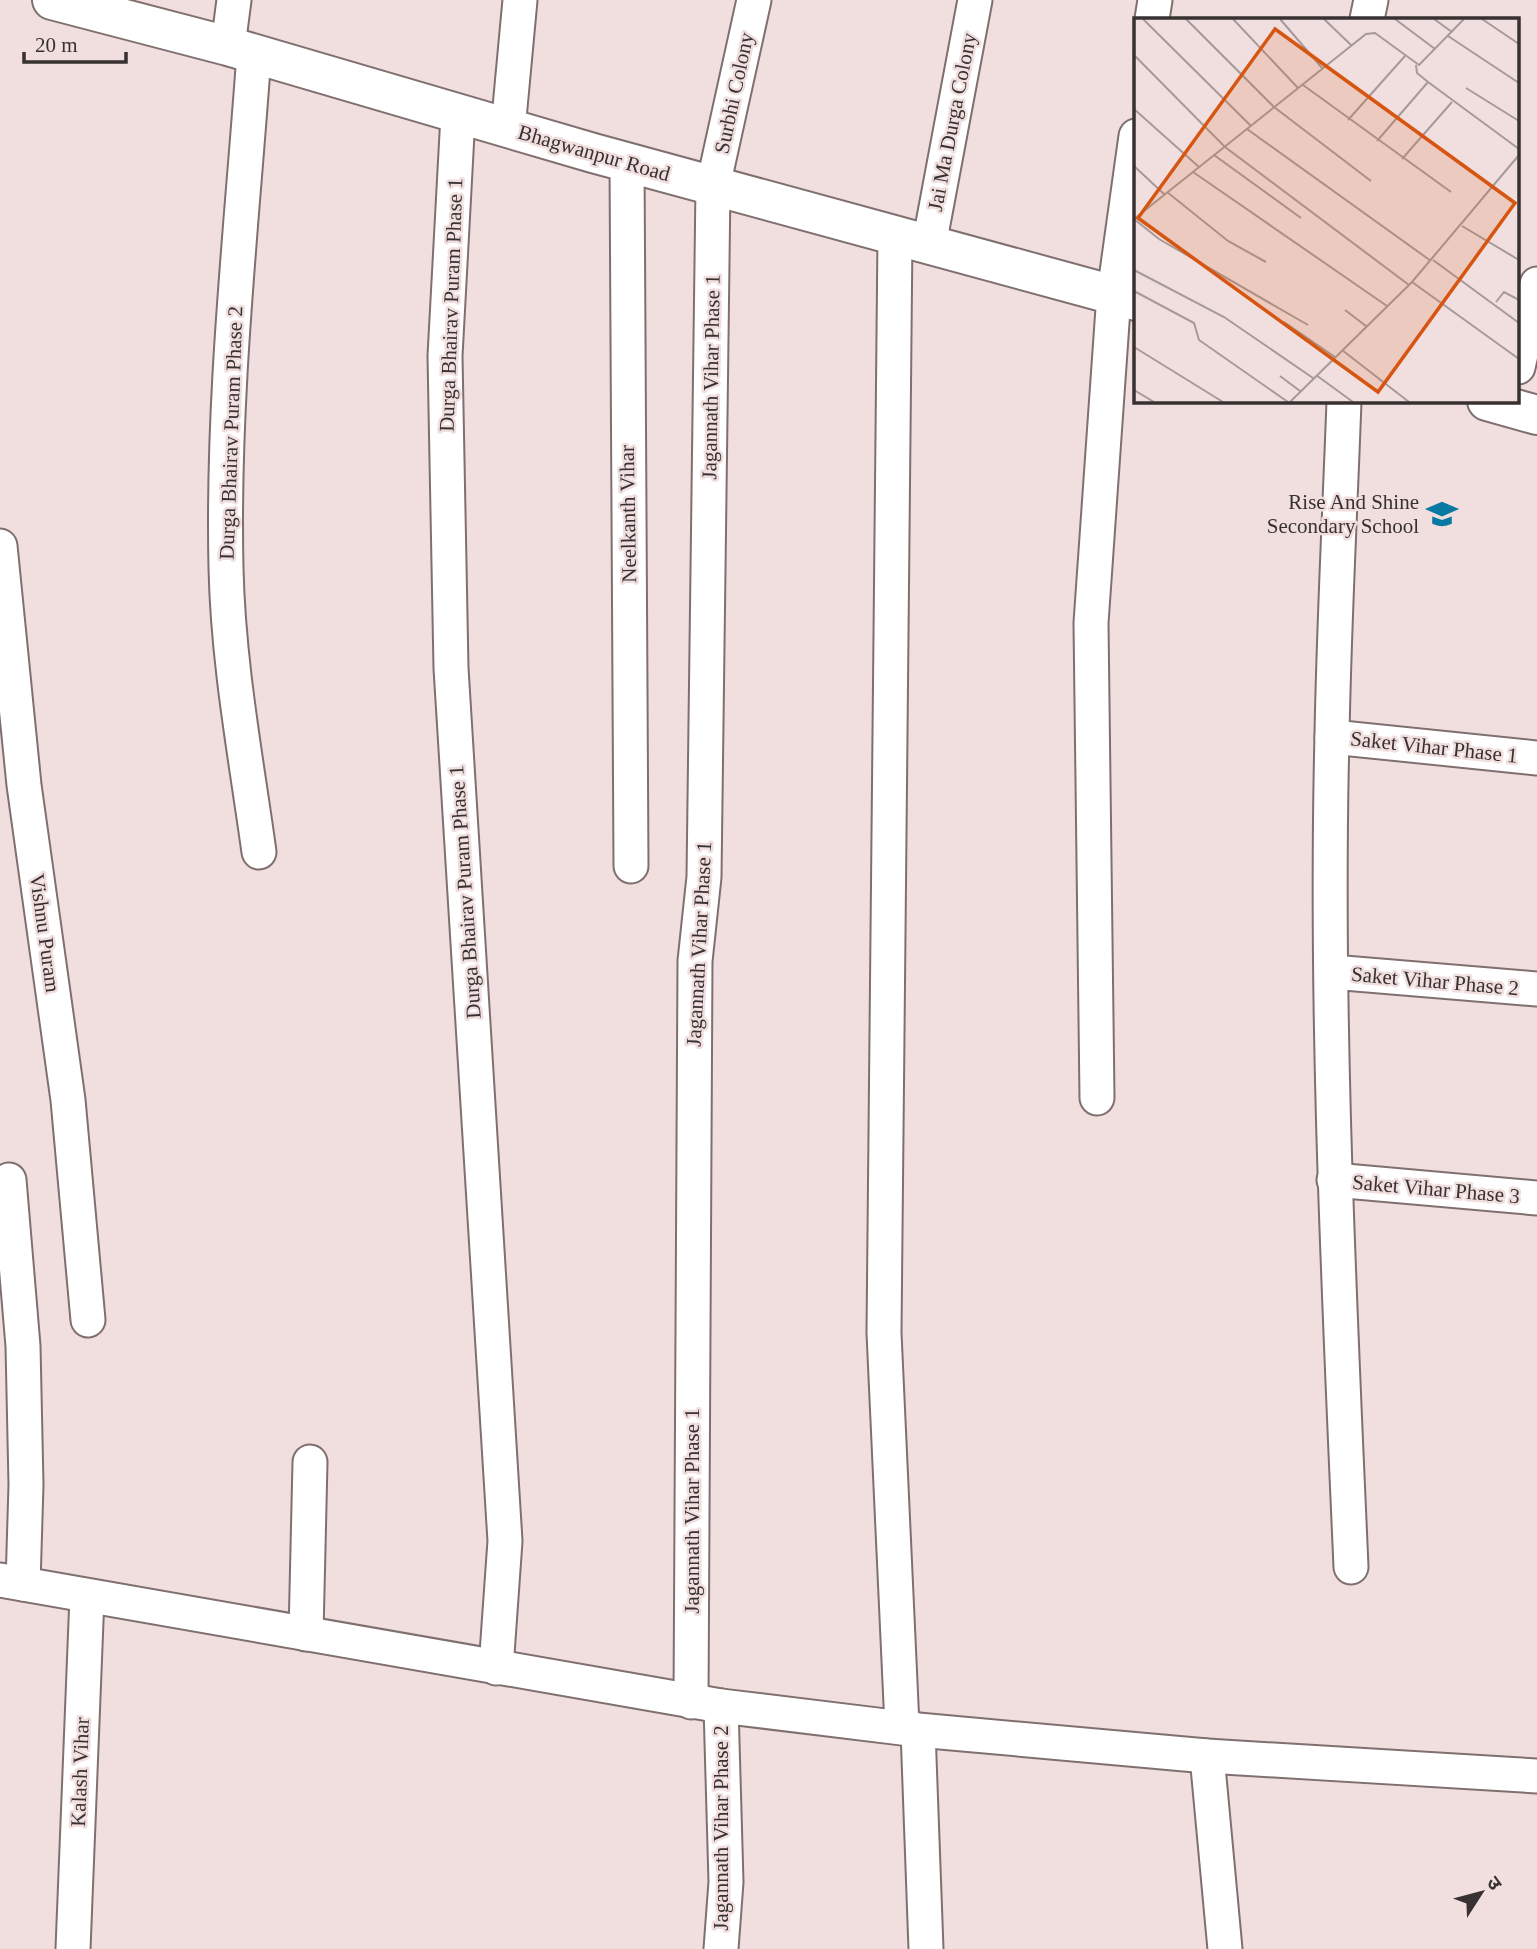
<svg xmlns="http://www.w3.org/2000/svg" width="1537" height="1949" font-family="'Times New Roman','Noto Sans Devanagari',serif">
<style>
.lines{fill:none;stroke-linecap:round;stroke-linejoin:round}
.minor-casing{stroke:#7f706f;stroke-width:37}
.tertiary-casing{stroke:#7f706f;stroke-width:42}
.minor{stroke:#fff;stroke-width:33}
.tertiary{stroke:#fff;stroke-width:38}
.labels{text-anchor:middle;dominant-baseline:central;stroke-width:5;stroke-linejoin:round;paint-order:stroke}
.street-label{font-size:21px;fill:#383131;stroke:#f0dfde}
.poi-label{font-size:21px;fill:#383131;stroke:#f0dfde;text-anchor:end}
.inset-road{fill:none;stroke:#a69999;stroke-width:2}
.view{fill:#d65510;fill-opacity:0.15;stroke:#d65510;stroke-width:3.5}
.inset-edge{fill:none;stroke:#383131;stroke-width:3.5}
</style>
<rect width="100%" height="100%" fill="#f0dfde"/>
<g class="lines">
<defs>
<g id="minor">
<polyline points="1152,19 1155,0"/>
<polyline points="1367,19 1371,0"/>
<polyline points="228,46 234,0"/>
<path d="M254 54C242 224 222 397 226 568 228 663 246 758 259 852"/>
<polyline points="458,115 445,356 451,668 505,1541 496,1668"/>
<polyline points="508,129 520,0"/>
<polyline points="627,162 631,866"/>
<polyline points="895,236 884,1333 902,1726"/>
<polyline points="929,245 975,0"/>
<polyline points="1518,367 1537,284"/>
<path d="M1344 401C1340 512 1334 623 1332 735 1325 1012 1339 1290 1351 1567"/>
<polyline points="0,546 24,785 68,1100 88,1320"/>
<polyline points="1332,737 1537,758"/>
<polyline points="1332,972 1537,989"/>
<polyline points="1097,1098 1091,623 1114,294 1136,136"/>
<polyline points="9,1180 23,1346 26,1485 23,1584"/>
<polyline points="1334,1180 1537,1198"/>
<polyline points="0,1580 721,1706 918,1730 1207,1756 1537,1776"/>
<polyline points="306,1634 310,1462"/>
<polyline points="691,1702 695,961 704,877 713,186 754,0"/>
<polyline points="918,1730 926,1949"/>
<polyline points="1207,1756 1225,1949"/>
<polyline points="73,1949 87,1596"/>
<polyline points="721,1949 726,1882 721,1706"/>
</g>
<g id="tertiary">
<polyline points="52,0 228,46 593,153 1136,301"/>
<polyline points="1487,401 1537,415"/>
</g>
</defs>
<use href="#minor" class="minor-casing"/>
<use href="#tertiary" class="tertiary-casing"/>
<use href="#minor" class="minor"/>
<use href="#tertiary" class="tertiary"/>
</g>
<defs>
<symbol id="school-bare" viewBox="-9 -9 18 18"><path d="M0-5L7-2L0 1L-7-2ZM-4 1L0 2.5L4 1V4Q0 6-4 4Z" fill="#0879a3" stroke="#f0dfde" stroke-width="2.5" paint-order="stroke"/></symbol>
</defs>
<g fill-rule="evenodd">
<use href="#school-bare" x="1420" y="492" width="44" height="44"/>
</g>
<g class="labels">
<g class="street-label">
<text transform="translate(734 93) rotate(-78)">Surbhi Colony</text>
<text transform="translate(952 122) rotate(-79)">Jai Ma Durga Colony</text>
<text transform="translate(594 153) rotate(16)">Bhagwanpur Road</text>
<text transform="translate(451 305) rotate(-88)">Durga Bhairav Puram Phase 1</text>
<text transform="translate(711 377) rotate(-89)">Jagannath Vihar Phase 1</text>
<text transform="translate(231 433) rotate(-88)">Durga Bhairav Puram Phase 2</text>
<text transform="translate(628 514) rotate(-91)">Neelkanth Vihar</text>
<text transform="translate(1434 747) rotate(6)">Saket Vihar Phase 1</text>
<text transform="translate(465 892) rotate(-94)">Durga Bhairav Puram Phase 1</text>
<text transform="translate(45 933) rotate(82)">Vishnu Puram</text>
<text transform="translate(699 944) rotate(-87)">Jagannath Vihar Phase 1</text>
<text transform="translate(1435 981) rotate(5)">Saket Vihar Phase 2</text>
<text transform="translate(1436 1189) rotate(5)">Saket Vihar Phase 3</text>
<text transform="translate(692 1511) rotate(-90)">Jagannath Vihar Phase 1</text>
<text transform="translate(80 1772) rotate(-88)">Kalash Vihar</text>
<text transform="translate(721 1828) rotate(-90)">Jagannath Vihar Phase 2</text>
</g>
<g class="poi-label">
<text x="1419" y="502">Rise And Shine<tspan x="1419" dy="24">Secondary School</tspan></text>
</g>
</g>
<g transform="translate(1134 18)">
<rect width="385" height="385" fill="#f0dfde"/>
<path class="inset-road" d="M9 1 117 108M52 1 140 89 237 163M99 1 164 70M146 1 189 51M190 1 217 27M261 1 301 31M300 1 318 14M348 1 385 26M314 18 385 65M0 37 91 129 275 267M282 47 283 55 294 64 385 131M169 67 317 174M332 70 385 103M0 91 65 149M214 102 271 38M113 111 297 243M243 123 294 64M80 137 167 200M268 141 318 84M0 148 30 176M59 154 253 288M33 174 94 223 132 244M328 208 385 242M299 242 385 305M0 252 90 299 179 360M278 264 385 341M0 273 60 305 65 322 154 384M362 284 370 274 385 282M211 292 232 308M150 304 201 339M174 307 25 221 0 201 232 16 241 15 285 47 330 1M0 329 89 384M208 332 275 384M182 357 219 384M146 358 166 373M0 372 20 384M156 384 278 264 385 137"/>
<path class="view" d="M141 11 381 185 244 374 4 200Z"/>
<rect width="385" height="385" class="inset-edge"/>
</g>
<g transform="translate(1481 1893) rotate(54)" stroke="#f0dfde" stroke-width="5" paint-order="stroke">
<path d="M0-5L12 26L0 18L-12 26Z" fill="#383131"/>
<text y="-10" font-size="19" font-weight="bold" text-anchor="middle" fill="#383131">उ</text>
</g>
<path d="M24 52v10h102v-10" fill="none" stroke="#383131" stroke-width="3.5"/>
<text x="35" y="52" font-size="21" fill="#383131" stroke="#f0dfde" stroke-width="5" paint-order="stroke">20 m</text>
</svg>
